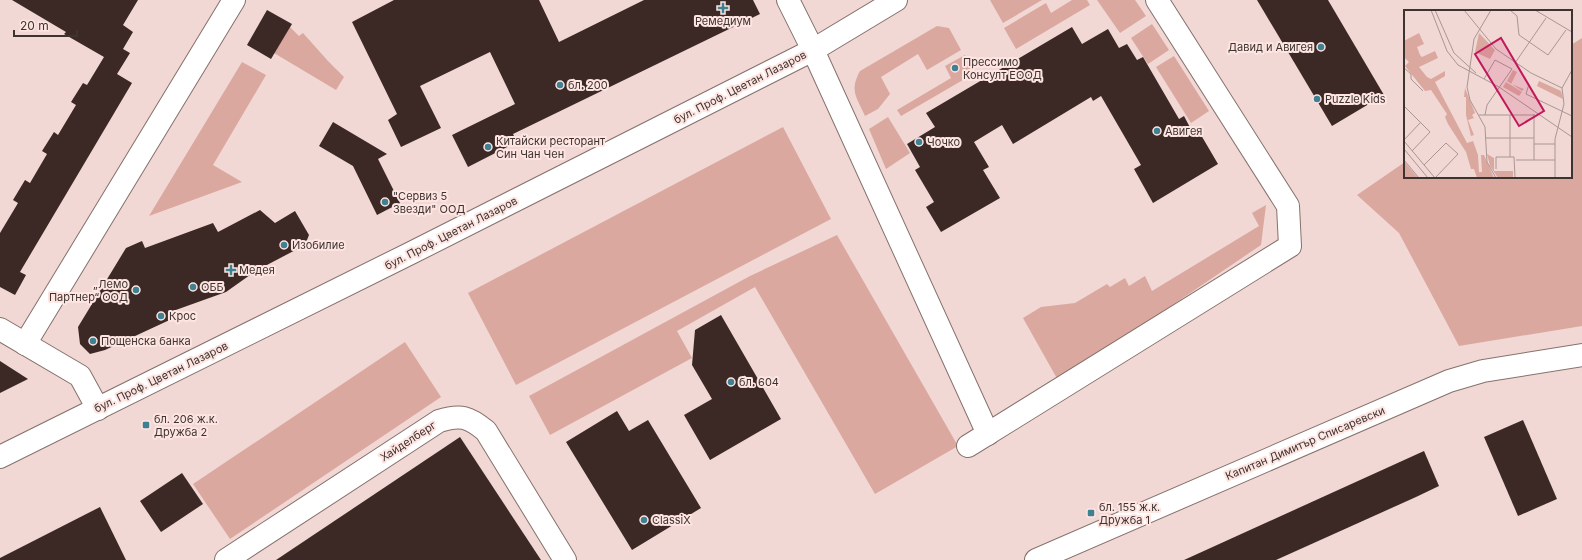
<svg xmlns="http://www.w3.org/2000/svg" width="1582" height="560" font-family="Inter,sans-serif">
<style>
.green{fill:#dba89f}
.building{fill:#3c2926}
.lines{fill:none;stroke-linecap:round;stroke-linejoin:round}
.minor-casing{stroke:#86716c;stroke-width:24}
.tertiary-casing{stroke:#86716c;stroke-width:24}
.secondary-casing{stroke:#86716c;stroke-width:24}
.minor{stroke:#fff;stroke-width:22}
.tertiary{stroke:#fff;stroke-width:22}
.secondary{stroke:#fff;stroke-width:22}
.poi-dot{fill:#3f8092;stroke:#fee5e1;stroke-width:1.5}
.labels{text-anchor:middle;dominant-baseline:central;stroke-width:4;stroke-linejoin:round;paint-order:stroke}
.poi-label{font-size:11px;fill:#3d3432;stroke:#fee5e1;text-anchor:start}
.street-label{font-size:11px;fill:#3d3432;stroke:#fee5e1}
.inset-road{fill:none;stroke:#a99693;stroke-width:1}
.view{fill:#c2185b;fill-opacity:0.15;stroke:#c2185b;stroke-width:2}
.inset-edge{fill:none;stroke:#3d3432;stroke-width:2}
</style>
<rect width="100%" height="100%" fill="#f1d8d4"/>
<g class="green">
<polygon points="990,0 1042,0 1003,23"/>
<polygon points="1072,0 1087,0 1090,5 1016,49 1004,28 1046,3 1051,13"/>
<polygon points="1097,0 1135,0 1146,16 1120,33"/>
<polygon points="1152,24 1169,50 1148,64 1131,38"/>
<path d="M937 26 949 28 961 50 927 70 918 54 881 77 890 94 878 109 865 116C857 97 849 91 860 71Z"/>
<polygon points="290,27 299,36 303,33 328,61 344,77 336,90 274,53"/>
<polygon points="1582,38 1582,326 1459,346 1399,233 1357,195 1405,162 1405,177 1571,177 1571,45"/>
<polygon points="965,55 975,73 901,116 897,110 951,78 945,66"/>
<polygon points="1174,56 1209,111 1191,123 1156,67"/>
<polygon points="242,62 266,75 213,165 242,182 149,216"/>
<polygon points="888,117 910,153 886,169 869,129"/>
<polygon points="783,127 831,219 516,385 468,293"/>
<polygon points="1266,205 1261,245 1059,382 1023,318 1041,307 1075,303 1107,284 1110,287 1125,278 1129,286 1145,276 1152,291 1259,226 1252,213"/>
<polygon points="837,235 958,446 875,494 755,287 677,331 692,358 550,435 529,396 750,276"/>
<polygon points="405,342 441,397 230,539 193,484"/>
</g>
<g class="building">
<polygon points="12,0 138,0 123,25 133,32 123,49 130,53 117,74 132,83 20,272 26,275 15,295 0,287 0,233 18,203 13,200 25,180 30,183 47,154 42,151 54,132 58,135 76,105 71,102 83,83 87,85 104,57 64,34 66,32"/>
<polygon points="394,0 539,0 559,42 644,0 753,0 760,14 513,134 517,142 468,167 452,135 515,104 490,52 420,86 441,128 401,147 388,120 397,114 352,22"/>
<polygon points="1257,0 1328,0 1384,95 1332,126"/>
<polygon points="267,10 292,24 271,59 247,45"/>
<polygon points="1072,27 1082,44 1108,29 1119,48 1127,44 1137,60 1143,57 1179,119 1184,116 1194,135 1201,135 1218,164 1153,203 1134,169 1141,165 1101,96 1093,101 1091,97 1013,144 1002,125 974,142 989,167 983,170 1000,198 941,232 926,207 934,202 915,170 920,167 907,144 935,127 926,113"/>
<polygon points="333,122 387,154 378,159 400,203 377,215 353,166 319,146"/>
<polygon points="260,210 275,223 295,211 309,235 305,245 265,266 264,265 226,292 173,311 176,317 105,350 90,354 80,344 78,327 126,248 142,241 145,248 213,223 218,232"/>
<polygon points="721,315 781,419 710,460 684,415 712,399 692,365 695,330"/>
<polygon points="0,361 28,379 0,393"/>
<polygon points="617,411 629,431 648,420 701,508 632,550 566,442"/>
<polygon points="1523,420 1557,499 1518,516 1484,437"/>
<polygon points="460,437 541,560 276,560"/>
<polygon points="1424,451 1439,486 1416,497 1276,560 1184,560"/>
<polygon points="182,473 203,504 161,532 140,501"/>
<polygon points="100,507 126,560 0,560 0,558"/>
</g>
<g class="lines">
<defs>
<g id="minor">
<polyline points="788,0 813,50 988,434"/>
<polyline points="0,329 80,376 98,409"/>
<polyline points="25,344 234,0"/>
<polyline points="968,446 1290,246 1288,206 1157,0"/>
<path d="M226 560 439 421C461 414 469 417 486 431L565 560"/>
</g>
<polyline id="tertiary" points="1036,560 1449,381 1483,371 1582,355"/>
<polyline id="secondary" points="0,457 409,254 813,50 896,0"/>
</defs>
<use href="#minor" class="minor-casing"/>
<use href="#tertiary" class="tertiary-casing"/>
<use href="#secondary" class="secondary-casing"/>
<use href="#minor" class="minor"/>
<use href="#tertiary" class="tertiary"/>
<use href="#secondary" class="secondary"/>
</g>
<g class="poi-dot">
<path d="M721 2h4v4h4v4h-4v4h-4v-4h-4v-4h4z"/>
<circle cx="1321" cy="47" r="4"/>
<circle cx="955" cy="68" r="4"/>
<circle cx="560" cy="85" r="4"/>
<circle cx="1317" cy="99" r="4"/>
<circle cx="1157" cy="131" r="4"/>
<circle cx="919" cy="142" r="4"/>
<circle cx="488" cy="147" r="4"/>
<circle cx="385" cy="202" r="4"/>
<circle cx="284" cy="245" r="4"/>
<path d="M229 264h4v4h4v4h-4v4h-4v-4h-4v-4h4z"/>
<circle cx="193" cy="287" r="4"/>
<circle cx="136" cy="290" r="4"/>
<circle cx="161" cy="316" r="4"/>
<circle cx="93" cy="341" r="4"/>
<circle cx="731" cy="382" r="4"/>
<rect x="142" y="421" width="8" height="8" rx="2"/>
<rect x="1087" y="509" width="8" height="8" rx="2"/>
<circle cx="644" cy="520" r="4"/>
</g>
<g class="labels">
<g class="poi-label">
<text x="723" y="21" text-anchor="middle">Ремедиум</text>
<text x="1313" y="47" text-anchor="end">Давид и Авигея</text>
<text x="963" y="62">Прессимо<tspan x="963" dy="13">Консулт ЕООД</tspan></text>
<text x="568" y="85">бл. 200</text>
<text x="1325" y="99">Puzzle Kids</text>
<text x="1165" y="131">Авигея</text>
<text x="496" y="141">Китайски ресторант<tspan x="496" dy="13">Син Чан Чен</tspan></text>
<text x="927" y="142">Чочко</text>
<text x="393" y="196">"Сервиз 5<tspan x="393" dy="13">Звезди" ООД</tspan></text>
<text x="292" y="245">Изобилие</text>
<text x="239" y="270">Медея</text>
<text x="128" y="284" text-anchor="end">„Лемо<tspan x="128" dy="13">Партнер“ ООД</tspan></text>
<text x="201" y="287">ОББ</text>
<text x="169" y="316">Крос</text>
<text x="101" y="341">Пощенска банка</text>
<text x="739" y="382">бл. 604</text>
<text x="154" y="419">бл. 206 ж.к.<tspan x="154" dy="13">Дружба 2</tspan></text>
<text x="1099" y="507">бл. 155 ж.к.<tspan x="1099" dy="13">Дружба 1</tspan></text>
<text x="652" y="520">ClassiX</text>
</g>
<g class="street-label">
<text transform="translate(740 87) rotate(-27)">бул. Проф. Цветан Лазаров</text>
<text transform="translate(451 233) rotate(-27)">бул. Проф. Цветан Лазаров</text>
<text transform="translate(161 377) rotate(-26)">бул. Проф. Цветан Лазаров</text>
<text transform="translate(408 441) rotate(-33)">Хайделберг</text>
<text transform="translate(1305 443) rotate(-23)">Капитан Димитър Списаревски</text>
</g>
</g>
<g transform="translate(1404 10)">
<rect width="168" height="168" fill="#f1d8d4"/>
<path d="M15 23 20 34 13 37 16 45 18 47 31 41 34 48 15 57 23 67 27 69 41 61V66L31 72 63 133 69 131 74 145 75 162H78L77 145H80L90 168H73L70 159H67L62 142 44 114 41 107 43 104 27 80 21 81 1 56 5 52 0 47V31ZM75 23 91 40 86 49 71 42ZM109 60 113 62 107 74 120 79 118 81 103 71ZM135 71 157 81 159 89 133 76ZM102 72 118 82 115 86 99 77ZM61 78 71 103 68 105 70 108 64 110 70 125 67 126 62 105V87H60ZM83 144 90 148V161H109V168H94L86 156ZM0 151 14 168H0Z" fill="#dba89f"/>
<path class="inset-road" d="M27 0 43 41 54 55 95 77 168 127M31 0 50 43 72 63M60 0 92 39 127 63 158 78M87 0 70 29 63 77 66 90 81 117 83 152 92 168M106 0 113 6 115 25 144 45 162 20M131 0 168 22M111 53 142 8M0 58 7 64V69L19 81M80 69 91 50 108 59M125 74 122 84 168 106M0 96 26 122 8 141M130 104V150M75 105H130M81 105 83 95 108 59M106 105V147M81 128H130M0 130 16 113M0 131 31 168M130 134H151M0 139 24 168M0 150 15 168M112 150H151M20 155 42 133 54 144 31 168M92 159V147H110L111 167M151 168V129L160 94 158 78 168 60"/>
<path class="view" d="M97 28 140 101 115 116 71 44Z"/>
<rect width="168" height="168" class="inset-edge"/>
</g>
<path d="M14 30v6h63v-6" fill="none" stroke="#3d3432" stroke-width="2"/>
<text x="20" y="30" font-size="12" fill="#3d3432" stroke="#fee5e1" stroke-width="3" paint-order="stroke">20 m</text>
</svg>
